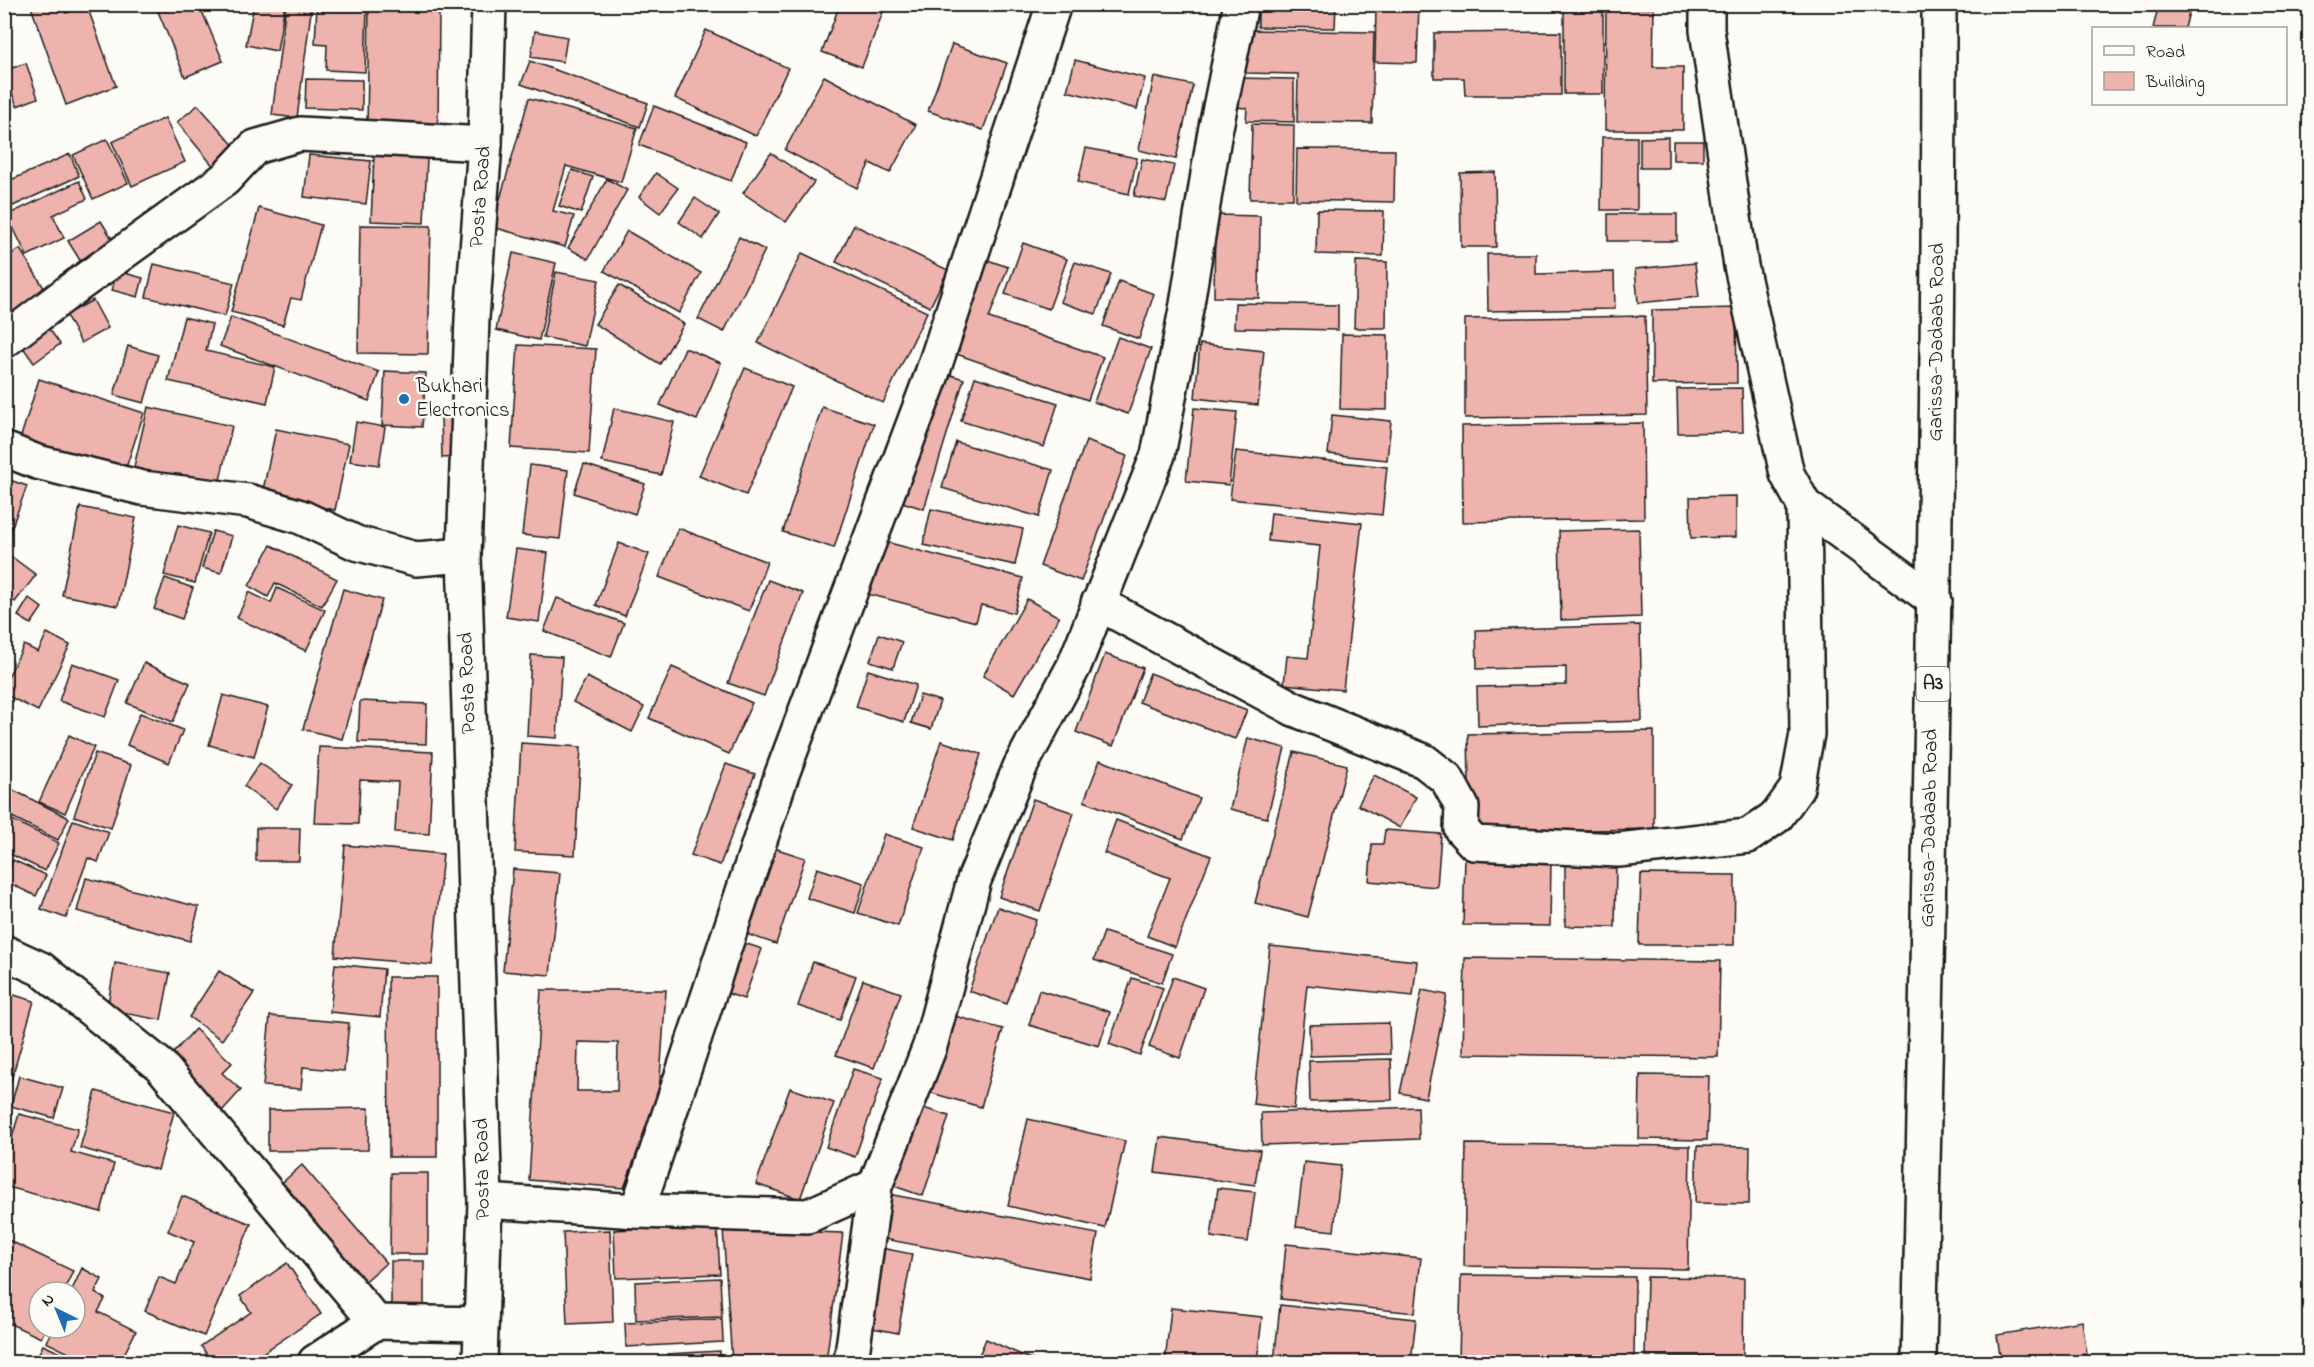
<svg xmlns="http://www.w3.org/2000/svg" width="2314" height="1367" font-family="'Indie Flower',sans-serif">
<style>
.building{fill:#eeb3ad;stroke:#1c1c1c;stroke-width:1.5;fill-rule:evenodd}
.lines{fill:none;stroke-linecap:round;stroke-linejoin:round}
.minor-casing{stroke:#1c1c1c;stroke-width:38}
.trunk-casing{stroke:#1c1c1c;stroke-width:38}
.minor{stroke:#fdfcf7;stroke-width:33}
.trunk{stroke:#fdfcf7;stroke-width:33}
.poi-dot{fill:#1f6fb2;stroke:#fdfcf7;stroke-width:2}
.labels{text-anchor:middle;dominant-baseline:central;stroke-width:5;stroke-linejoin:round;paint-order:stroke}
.shield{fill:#fdfcf7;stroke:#605f5e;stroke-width:1.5}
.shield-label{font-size:20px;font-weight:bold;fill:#1c1c1c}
.street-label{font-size:21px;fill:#1c1c1c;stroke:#fdfcf7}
.poi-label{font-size:21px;fill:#1c1c1c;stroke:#fdfcf7;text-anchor:start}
</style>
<rect width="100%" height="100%" fill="#fdfcf7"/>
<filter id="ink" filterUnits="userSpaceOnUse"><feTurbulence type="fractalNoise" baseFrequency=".0167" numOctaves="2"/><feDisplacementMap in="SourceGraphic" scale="12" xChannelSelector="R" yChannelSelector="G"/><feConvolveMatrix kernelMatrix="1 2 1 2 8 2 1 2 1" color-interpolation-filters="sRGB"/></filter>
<g filter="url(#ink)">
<g class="building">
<polygon points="30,4 62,4 66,13 87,6 116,86 66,105"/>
<polygon points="155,4 199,4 223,61 185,77"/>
<polygon points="254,4 285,4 277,51 246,45"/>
<polygon points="286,4 312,4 297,118 272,115"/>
<polygon points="317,4 367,6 365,72 326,70 327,45 315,44"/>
<polygon points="840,4 886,4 862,67 822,52"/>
<polygon points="986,4 1003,4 1002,10"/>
<polygon points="1258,4 1336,4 1335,28 1258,27"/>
<polygon points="1376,4 1419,4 1417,63 1375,62"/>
<polygon points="2159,4 2191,4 2185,28 2153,28"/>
<polygon points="369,6 439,7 438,127 367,127"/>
<rect x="1564" y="8" width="39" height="86"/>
<polygon points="1606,8 1654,8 1653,67 1683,67 1683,130 1605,130"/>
<polygon points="706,30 788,68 756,136 675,98"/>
<polygon points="1246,30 1374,32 1372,123 1297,122 1298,74 1245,73"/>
<polygon points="535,31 567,37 563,62 531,57"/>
<polygon points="1561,32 1561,95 1465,95 1464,78 1434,78 1434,33"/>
<polygon points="952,44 1007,63 983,130 928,111"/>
<polygon points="1075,60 1145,78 1137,109 1067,91"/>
<polygon points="530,61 648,103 640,127 521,84"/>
<polygon points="26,63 38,98 17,106 4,71"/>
<polygon points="824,76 916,125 890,173 870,163 857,188 785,150"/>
<polygon points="1154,77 1193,85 1176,159 1139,150"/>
<polygon points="1235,78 1294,79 1294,122 1246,121 1247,108 1235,107"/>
<polygon points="306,79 362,80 362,110 305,108"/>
<polygon points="529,98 637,128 621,182 566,166 553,211 574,216 565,247 492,227"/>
<polygon points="198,105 236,148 214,167 177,122"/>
<polygon points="654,106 746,142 731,181 639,145"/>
<polygon points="165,118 185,162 132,186 112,142"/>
<polygon points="1252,124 1294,125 1293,199 1250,199"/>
<polygon points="4,126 10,137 4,140"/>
<polygon points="1602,137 1637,137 1637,210 1601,210"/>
<polygon points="1668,137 1668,168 1640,168 1640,138"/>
<polygon points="107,139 128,183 93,199 73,155"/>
<rect x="1673" y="141" width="30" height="19"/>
<polygon points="1086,148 1137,158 1129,194 1078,182"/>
<polygon points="1297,149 1395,150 1394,202 1296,200"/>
<polygon points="771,153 814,182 786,222 743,193"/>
<polygon points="70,154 79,176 4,210 4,183"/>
<polygon points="309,155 371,161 366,204 304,197"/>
<polygon points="374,156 427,158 424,223 371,221"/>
<polygon points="1142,159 1174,165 1166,202 1134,196"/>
<polygon points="572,170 593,177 581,213 559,206"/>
<polygon points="1495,172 1496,247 1461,247 1460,173"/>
<polygon points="656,173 678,188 660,213 639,197"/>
<polygon points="607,179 627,190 588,259 568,248"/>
<polygon points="79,181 87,199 53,215 64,238 27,256 7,215"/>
<polygon points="695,198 719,214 703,239 679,222"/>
<polygon points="259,208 321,225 301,300 291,298 283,325 231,312"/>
<polygon points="1317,210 1384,211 1383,256 1316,254"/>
<rect x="1608" y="214" width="69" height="27"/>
<polygon points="1215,215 1260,216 1259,298 1214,297"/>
<polygon points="101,221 114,242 81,262 68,241"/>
<polygon points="360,225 431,226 428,354 358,353"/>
<polygon points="854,225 948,270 930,307 836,262"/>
<polygon points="627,231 701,273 679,313 604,271"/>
<polygon points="739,237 765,250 724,332 698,319"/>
<polygon points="1023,243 1067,259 1049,309 1005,294"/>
<polygon points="20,249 49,296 4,322 4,258"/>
<polygon points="513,253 556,263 539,340 496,330"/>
<polygon points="802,253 927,312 883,403 758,343"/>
<polygon points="1487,254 1536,254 1536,274 1614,272 1615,309 1488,311"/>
<polygon points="976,256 1008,267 989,318 1103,357 1088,400 942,349"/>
<polygon points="1356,261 1387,262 1386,328 1354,328"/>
<polygon points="1075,262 1111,274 1096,314 1060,302"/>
<polygon points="1695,263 1699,297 1638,303 1635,269"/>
<polygon points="154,264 234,283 225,316 146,297"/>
<polygon points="117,271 143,278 138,297 112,290"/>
<polygon points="556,272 599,280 585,346 543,337"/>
<polygon points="1119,281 1154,294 1139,339 1103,326"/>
<polygon points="619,285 684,324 660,364 595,324"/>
<polygon points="93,300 108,328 81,343 66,315"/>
<polygon points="1235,303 1338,305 1338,330 1234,328"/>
<polygon points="1736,308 1737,383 1652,384 1652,310"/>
<polygon points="1645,316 1647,415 1465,418 1465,319"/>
<polygon points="184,317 212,324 206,351 275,367 267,403 168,381"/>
<polygon points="231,317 379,372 369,401 220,346"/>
<polygon points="48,327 60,344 34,363 22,346"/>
<polygon points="1342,334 1388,335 1387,410 1340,409"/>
<polygon points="1118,337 1151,349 1128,414 1094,402"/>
<polygon points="1200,344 1264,351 1258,405 1195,398"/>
<polygon points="518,345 596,349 589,453 511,448"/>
<polygon points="128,346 158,355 144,403 114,395"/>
<polygon points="685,348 721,363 697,420 660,405"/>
<polygon points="745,368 792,387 746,495 699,476"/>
<polygon points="385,371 426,373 422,427 382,425"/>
<polygon points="941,372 964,379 924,509 902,502"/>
<polygon points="975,377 1058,403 1044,447 961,421"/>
<polygon points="39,379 144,413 121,483 17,449"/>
<polygon points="1742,388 1743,432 1678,433 1677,389"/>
<polygon points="148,407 232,426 219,485 132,475"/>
<polygon points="822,407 874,424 834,548 783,532"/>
<polygon points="614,408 674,422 661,475 602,462"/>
<polygon points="1194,408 1237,412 1229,485 1186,481"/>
<polygon points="1332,415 1391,421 1387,460 1328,454"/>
<polygon points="456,416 458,457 442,458 441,417"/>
<polygon points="356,422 385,427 379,465 350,461"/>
<polygon points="1643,423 1644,519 1463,522 1462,426"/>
<polygon points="276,429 349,444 335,510 262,495"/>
<polygon points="1086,441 1127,456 1081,581 1040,566"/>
<polygon points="956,442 1053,470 1039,517 942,488"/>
<polygon points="1236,451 1387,467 1382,515 1230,499"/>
<polygon points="584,464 645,484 635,514 574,493"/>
<polygon points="530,465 568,470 560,539 522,535"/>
<polygon points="4,478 27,486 4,548"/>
<polygon points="1736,496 1736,537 1691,538 1690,497"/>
<polygon points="80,507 136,518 118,606 62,595"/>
<polygon points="931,509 1023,529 1015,565 923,545"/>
<polygon points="1271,513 1362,523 1343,690 1284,684 1287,656 1308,658 1320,546 1268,541"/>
<polygon points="178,525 209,533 195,583 164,575"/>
<polygon points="678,528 767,562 749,611 659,577"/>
<polygon points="1639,529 1641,617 1561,620 1559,531"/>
<polygon points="213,531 232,536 221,573 202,568"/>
<polygon points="882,541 1023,578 1014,613 981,605 976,622 868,594"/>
<polygon points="619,543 649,554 625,616 596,605"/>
<polygon points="271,545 337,579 322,606 275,583 268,597 249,586"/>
<polygon points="516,549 548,553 539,622 506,617"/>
<polygon points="12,557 36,575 15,602 4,594 4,566"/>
<polygon points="165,578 193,588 182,619 154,609"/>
<polygon points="768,580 803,593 764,696 728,683"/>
<polygon points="277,588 325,610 306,651 237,618 249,592 271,603"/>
<polygon points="343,589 382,600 342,739 303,729"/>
<polygon points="29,598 42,608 31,624 18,616"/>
<polygon points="557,598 624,623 611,657 544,631"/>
<polygon points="1027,599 1059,617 1014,694 983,676"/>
<polygon points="4,612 12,618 4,627"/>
<polygon points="1640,625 1642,721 1478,726 1477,687 1566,685 1566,667 1477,669 1476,630"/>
<polygon points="47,633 70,645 38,711 4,694 4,685 24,645 38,652"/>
<polygon points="879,634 902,642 893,668 870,661"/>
<polygon points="1105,654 1143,668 1113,746 1076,732"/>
<polygon points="531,655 562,657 557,738 527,736"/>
<polygon points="72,663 119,680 105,717 59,701"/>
<polygon points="144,663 190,683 173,722 127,703"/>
<polygon points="672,667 752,703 729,754 649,718"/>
<polygon points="868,670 916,685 904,722 856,707"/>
<polygon points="1150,673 1247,710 1235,739 1139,702"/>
<polygon points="587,677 644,707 632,732 573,702"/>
<polygon points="223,695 268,707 254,757 209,745"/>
<polygon points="920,695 940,701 931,729 911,723"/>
<polygon points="360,701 427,704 426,744 358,742"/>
<polygon points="140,713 183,730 169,763 127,745"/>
<polygon points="1654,731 1654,829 1470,832 1468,734"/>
<polygon points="69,735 94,747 65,813 39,802"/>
<polygon points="1248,738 1285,748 1267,818 1230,809"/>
<polygon points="941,741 981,754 953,840 913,827"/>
<polygon points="521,743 581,747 575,855 515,852"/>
<polygon points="319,747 433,752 429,834 395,832 398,782 360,780 358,824 314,823"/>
<polygon points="1294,752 1347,765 1308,917 1255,903"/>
<polygon points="95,753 131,765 111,828 74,816"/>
<polygon points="1100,760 1199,798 1183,839 1084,801"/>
<polygon points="260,763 292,785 276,809 244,786"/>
<polygon points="726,764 755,774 720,865 691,855"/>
<polygon points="1374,775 1416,797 1400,828 1358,805"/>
<polygon points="13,790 69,818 58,840 4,813 4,805"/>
<polygon points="1033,799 1074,813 1040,911 999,897"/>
<polygon points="4,816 59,843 45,871 4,851"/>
<polygon points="73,820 109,832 98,862 88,858 66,918 41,909"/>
<polygon points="1116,820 1211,856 1175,947 1147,936 1170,878 1104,853"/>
<polygon points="256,828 300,828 299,861 256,861"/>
<polygon points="1385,830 1441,834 1437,887 1369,881 1372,844 1383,844"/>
<polygon points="884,834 924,847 898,926 858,913"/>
<polygon points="345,845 443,854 432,965 335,956"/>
<polygon points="771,847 805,858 776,944 743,933"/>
<polygon points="1465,858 1551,858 1550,926 1463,925"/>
<polygon points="13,860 46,875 36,896 4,881"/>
<polygon points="1565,862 1616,862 1615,927 1565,926"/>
<polygon points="817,868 864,883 855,913 807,898"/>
<polygon points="513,869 560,873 550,975 503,971"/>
<polygon points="1641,874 1735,875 1734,945 1639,945"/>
<polygon points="86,878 199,907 190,941 77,911"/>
<polygon points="998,907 1036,920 1007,1004 969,991"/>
<polygon points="1104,932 1172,954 1162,983 1094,960"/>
<polygon points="735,940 762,949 744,999 718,990"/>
<polygon points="1270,946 1417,961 1413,996 1307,985 1294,1109 1253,1104"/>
<polygon points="1465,958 1720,961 1718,1057 1463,1054"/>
<polygon points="813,962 856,976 840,1020 798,1006"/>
<polygon points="115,963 170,973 161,1020 107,1010"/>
<polygon points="335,964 384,969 380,1017 330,1012"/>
<polygon points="219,971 254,993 222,1040 189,1017"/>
<polygon points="388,977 437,977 437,1157 389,1157"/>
<polygon points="1173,977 1204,988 1180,1058 1149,1047"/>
<polygon points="1132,978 1163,988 1140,1055 1109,1044"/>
<polygon points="863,980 901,993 874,1068 836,1055"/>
<path d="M541 990H666L659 1093 624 1188 529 1180ZM578 1042 618 1043 617 1091H577Z"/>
<polygon points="1039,990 1110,1012 1099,1046 1029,1025"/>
<polygon points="1422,990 1447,995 1426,1098 1400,1093"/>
<polygon points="4,992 34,1001 9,1088 4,1087"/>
<polygon points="951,1015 1003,1029 981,1107 928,1092"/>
<polygon points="270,1016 349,1023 344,1071 303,1067 301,1089 263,1086"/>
<polygon points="1389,1023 1390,1054 1310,1056 1309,1025"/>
<polygon points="195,1029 232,1063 222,1073 241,1090 222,1111 167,1060"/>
<polygon points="1391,1059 1392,1100 1310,1102 1309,1061"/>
<polygon points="853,1069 883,1078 855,1157 826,1147"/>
<polygon points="1640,1075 1709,1076 1707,1140 1639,1139"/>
<polygon points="19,1076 63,1088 54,1118 11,1106"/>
<polygon points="790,1088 834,1103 800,1199 756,1184"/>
<polygon points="96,1091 174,1112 158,1170 80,1148"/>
<polygon points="917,1106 949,1116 923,1196 891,1185"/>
<polygon points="1418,1107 1419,1139 1262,1145 1261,1113"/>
<polygon points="369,1108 368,1150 268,1151 268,1110"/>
<polygon points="19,1114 78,1129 71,1152 114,1164 101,1212 4,1186 4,1164"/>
<polygon points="1028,1119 1125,1141 1105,1228 1008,1206"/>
<polygon points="1160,1137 1260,1150 1255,1185 1155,1172"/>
<polygon points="1466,1144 1690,1146 1688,1269 1464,1266"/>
<polygon points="1697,1146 1750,1147 1749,1204 1695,1203"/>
<polygon points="1304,1162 1341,1166 1334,1231 1296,1227"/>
<polygon points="302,1165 386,1263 360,1286 275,1189"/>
<polygon points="391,1173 428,1173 428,1254 390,1254"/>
<polygon points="1218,1188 1255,1192 1248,1242 1211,1237"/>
<polygon points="888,1194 1098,1234 1090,1278 879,1238"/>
<polygon points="182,1196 251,1224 204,1336 145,1311 159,1277 176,1284 194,1242 168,1231"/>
<polygon points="717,1225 720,1274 616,1278 614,1230"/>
<polygon points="723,1229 843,1233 826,1362 732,1362"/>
<polygon points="610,1230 613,1322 567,1324 563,1232"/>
<polygon points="4,1238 73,1271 63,1292 39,1292 39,1328 46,1328 41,1338 4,1321"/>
<polygon points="1286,1244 1421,1258 1415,1313 1281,1299"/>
<polygon points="881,1248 912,1254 898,1333 867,1327"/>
<polygon points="391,1261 424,1261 424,1305 391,1306"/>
<polygon points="287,1263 321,1314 249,1362 212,1362 201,1346 251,1312 240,1296"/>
<polygon points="82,1268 102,1279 95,1293 105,1299 98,1312 136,1331 120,1362 87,1362 46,1342 53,1328 75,1328 75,1292 71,1292"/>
<polygon points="1461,1275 1635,1277 1634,1362 1459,1362"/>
<polygon points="1647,1277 1744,1278 1743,1357 1645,1356"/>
<polygon points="720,1278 722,1317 636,1320 635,1282"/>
<polygon points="1280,1305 1416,1319 1411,1362 1274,1362"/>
<polygon points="1171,1308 1262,1317 1257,1362 1165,1362"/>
<polygon points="722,1319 723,1342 626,1347 625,1323"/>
<polygon points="2082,1321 2087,1354 2035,1362 2001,1362 1997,1335"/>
<polygon points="986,1339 1037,1362 976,1362"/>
<polygon points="43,1345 81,1362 35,1362"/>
<polygon points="720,1351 720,1362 668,1362 667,1354"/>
</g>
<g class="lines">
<defs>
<g id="minor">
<polyline points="1707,4 1707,30 1741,266 1787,474 1804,505 1935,601"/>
<polyline points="4,341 71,290 225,179 255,147 300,134 485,144"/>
<polyline points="4,449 37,462 142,488 248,501 301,517 356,543 416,559 464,555"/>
<polyline points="1098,603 1294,709 1424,761 1447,779 1462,807 1461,829 1474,843 1618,850 1748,836 1777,816 1797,788 1807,734 1804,505"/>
<polyline points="4,952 41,969 161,1066 376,1322"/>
<polyline points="485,1201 637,1211 808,1216 875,1186"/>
<polyline points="637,1211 782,774 930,380 1054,4"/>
<polyline points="315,1362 376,1322 481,1324"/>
<path id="s1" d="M480 1362 485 1201 464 555 472 318 485 144 489 4"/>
<polyline points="851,1362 875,1186 930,1046 974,880 1020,767 1074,666 1158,455 1187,304 1214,137 1241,4"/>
</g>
<g id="trunk">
<path id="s2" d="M1919 1362C1928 910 1939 457 1939 4"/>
</g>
</defs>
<use href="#minor" class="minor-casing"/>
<use href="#trunk" class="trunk-casing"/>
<use href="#minor" class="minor"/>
<use href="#trunk" class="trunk"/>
</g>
</g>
<circle class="poi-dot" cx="404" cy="399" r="6"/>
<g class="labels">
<rect class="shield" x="1916.5" y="667" width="33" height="34" rx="4.5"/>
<g class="shield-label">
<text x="1933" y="684">A3</text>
</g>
<g class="street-label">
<text stroke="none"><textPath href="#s1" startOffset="1166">Posta Road</textPath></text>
<text stroke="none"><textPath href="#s2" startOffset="1020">Garissa-Dadaab Road</textPath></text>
<text transform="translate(468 683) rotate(-92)">Posta Road</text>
<text stroke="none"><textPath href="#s2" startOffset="534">Garissa-Dadaab Road</textPath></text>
<text transform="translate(483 1169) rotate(-91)">Posta Road</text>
</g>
<g class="poi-label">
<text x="416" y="387">Bukhari<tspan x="416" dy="24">Electronics</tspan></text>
</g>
</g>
<rect width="2314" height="1367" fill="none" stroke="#fdfcf7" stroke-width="24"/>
<rect x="12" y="12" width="2290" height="1343" fill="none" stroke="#1c1c1c" stroke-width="2" filter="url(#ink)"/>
<rect x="2092" y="27" width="195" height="78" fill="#fdfcf7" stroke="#a3a29f" stroke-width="1.5"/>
<rect x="2104" y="46" width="30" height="9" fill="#fdfcf7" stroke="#a3a29f" stroke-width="1.5"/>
<text x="2146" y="57" font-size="18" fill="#1c1c1c">Road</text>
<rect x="2104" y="72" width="30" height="18" fill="#eeb3ad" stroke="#a3a29f" stroke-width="1.5"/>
<text x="2146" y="87" font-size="18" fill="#1c1c1c">Building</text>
<g transform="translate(57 1310) rotate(317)"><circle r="28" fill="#fdfcf7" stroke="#a3a29f" stroke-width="1.5"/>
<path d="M0-4.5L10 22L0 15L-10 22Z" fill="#1f6fb2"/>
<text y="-9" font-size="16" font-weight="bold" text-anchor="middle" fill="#1c1c1c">N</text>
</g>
</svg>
